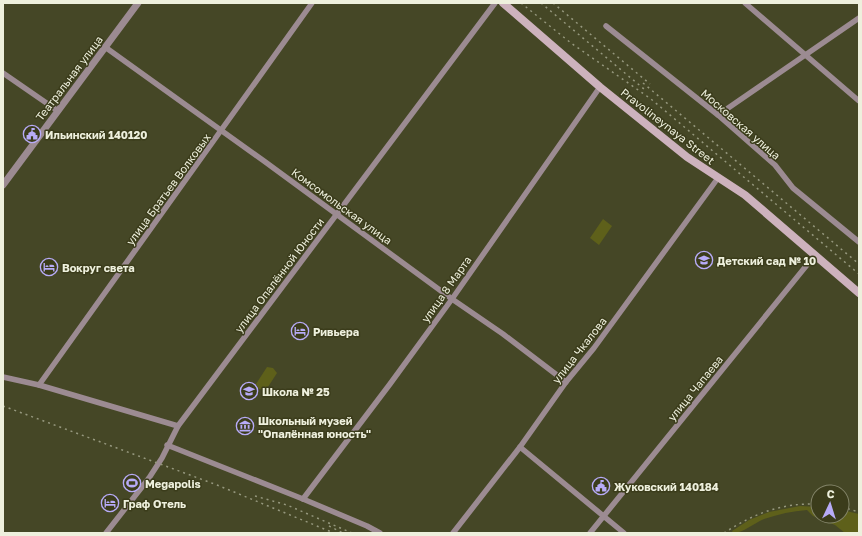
<svg xmlns="http://www.w3.org/2000/svg" width="862" height="536" font-family="'Golos Text',sans-serif">
<style>
.green{fill:#5e601a}
.lines{fill:none;stroke-linecap:round;stroke-linejoin:round}
.minor{stroke:#9c8b92;stroke-width:5.5}
.tertiary{stroke:#9c8b92;stroke-width:7}
.secondary{stroke:#cdb2bd;stroke-width:8}
.rail{stroke:#96987e;stroke-width:1.5;stroke-dasharray:2 4;stroke-linecap:butt}
.labels{text-anchor:middle;dominant-baseline:central;stroke-width:3;stroke-linejoin:round;paint-order:stroke}
.street-label{font-size:11px;fill:#eef0dd;stroke:#3b3c1b}
.poi-label{font-size:11px;font-weight:bold;fill:#eef0dd;stroke:#3b3c1b;text-anchor:start}
</style>
<rect width="100%" height="100%" fill="#454726"/>
<g class="green">
<polygon points="603,219 612,226 599,245 590,238"/>
<polygon points="267,367 273,368 277,373 266,390 259,389 256,384"/>
<path d="M800 506 818 507V516H842V510L859 514V533H845L835 525 813 516 807 510C792 511 779 514 764 519 754 523 743 533 733 533L732 531 749 520 769 512Z"/>
</g>
<g class="lines">
<g class="minor">
<polyline points="745,3 859,101"/>
<polyline points="606,26 718,115 775,165 793,188 859,242"/>
<polyline points="105,47 264,161 452,299 503,334 566,382"/>
<polyline points="3,73 58,111"/>
<polyline points="718,115 859,18"/>
<polyline points="3,377 39,385 178,426"/>
<polyline points="39,385 312,3"/>
<polyline points="167,445 303,499 367,526 380,533"/>
<polyline points="520,447 624,533"/>
<polyline points="303,499 390,384 452,299 600,87"/>
<polyline points="106,533 149,478 162,458 178,426 495,3"/>
<polyline points="453,533 520,447 566,382 594,348 718,178"/>
<polyline points="590,533 815,255"/>
</g>
<polyline class="tertiary" points="3,185 138,3"/>
<polyline class="secondary" points="503,3 600,87 687,157 745,195 859,293"/>
<g class="rail">
<polyline points="521,3 571,43 651,99 859,274"/>
<polyline points="541,3 644,89"/>
<polyline points="553,3 650,84"/>
<polyline points="643,83 859,264"/>
<polyline points="3,406 217,485 334,533"/>
<polyline points="255,496 287,505 352,533"/>
<polyline points="842,507 859,512"/>
<polyline points="329,526 343,533"/>
<path d="M724 533C755 513 781 503 818 504"/>
</g>
</g>
<defs>
<symbol id="civic-ring" viewBox="-11 -11 22 22"><circle r="9.5" fill="#3b3c1b" stroke="#b7abf7" stroke-width="1.5"/><path d="M-.6-6.5H3V-4.5H.6V-3L4-1V1h2V6H-6V1h2V-1L-.6-3ZM-1.2 2.5V6h2.4V2.5Z" fill="#b7abf7"/></symbol>
<symbol id="school-ring" viewBox="-11 -11 22 22"><circle r="9.5" fill="#3b3c1b" stroke="#b7abf7" stroke-width="1.5"/><path d="M0-5L7-2L0 1L-7-2ZM-4 1L0 2.5L4 1V4Q0 6-4 4Z" fill="#b7abf7"/></symbol>
<symbol id="hotel-ring" viewBox="-11 -11 22 22"><circle r="9.5" fill="#3b3c1b" stroke="#b7abf7" stroke-width="1.5"/><path d="M-6-4.5h1.5V1H6V5H4.5V3h-9V5H-6ZM-4 0a1.8 1.8 0 1 1 3.6 0ZM.5 0V-2.5h3Q6-2.5 6 0Z" fill="#b7abf7"/></symbol>
<symbol id="museum-ring" viewBox="-11 -11 22 22"><circle r="9.5" fill="#3b3c1b" stroke="#b7abf7" stroke-width="1.5"/><path d="M0-6L6-3V-2H-6V-3ZM-5-1h2V3h-2ZM-1-1h2V3h-2ZM3-1h2V3H3ZM-6 4H6V6H-6Z" fill="#b7abf7"/></symbol>
<symbol id="stadium-ring" viewBox="-11 -11 22 22"><circle r="9.5" fill="#3b3c1b" stroke="#b7abf7" stroke-width="1.5"/><path d="M0-5a6.5 5 0 1 0 0 10a6.5 5 0 1 0 0-10ZM-3.5-1.8h7v3.6h-7Z" fill="#b7abf7"/></symbol>
</defs>
<g fill-rule="evenodd">
<use href="#civic-ring" x="22" y="124" width="20" height="20"/>
<use href="#school-ring" x="694" y="250" width="20" height="20"/>
<use href="#hotel-ring" x="39" y="257" width="20" height="20"/>
<use href="#hotel-ring" x="290" y="321" width="20" height="20"/>
<use href="#school-ring" x="239" y="381" width="20" height="20"/>
<use href="#museum-ring" x="235" y="416" width="20" height="20"/>
<use href="#stadium-ring" x="122" y="473" width="20" height="20"/>
<use href="#civic-ring" x="591" y="476" width="20" height="20"/>
<use href="#hotel-ring" x="100" y="493" width="20" height="20"/>
</g>
<g class="labels">
<g class="street-label">
<text transform="translate(69 78) rotate(-53)">Театральная улица</text>
<text transform="translate(741 124) rotate(41)">Московская улица</text>
<text transform="translate(668 126) rotate(38)">Pravolineynaya Street</text>
<text transform="translate(168 189) rotate(-54)">улица Братьев Волковых</text>
<text transform="translate(342 206) rotate(36)">Комсомольская улица</text>
<text transform="translate(279 275) rotate(-53)">улица Опалённой Юности</text>
<text transform="translate(446 289) rotate(-55)">улица 8 Марта</text>
<text transform="translate(579 350) rotate(-52)">улица Чкалова</text>
<text transform="translate(695 388) rotate(-51)">улица Чапаева</text>
</g>
<g class="poi-label">
<text x="45" y="134">Ильинский 140120</text>
<text x="717" y="260">Детский сад № 10</text>
<text x="62" y="267">Вокруг света</text>
<text x="313" y="331">Ривьера</text>
<text x="262" y="391">Школа № 25</text>
<text x="258" y="420">Школьный музей<tspan x="258" dy="13">"Опалённая юность"</tspan></text>
<text x="145" y="483">Megapolis</text>
<text x="614" y="486">Жуковский 140184</text>
<text x="123" y="503">Граф Отель</text>
</g>
</g>
<rect width="862" height="536" fill="none" stroke="#eef0dd" stroke-width="8"/>
<g transform="translate(830 504) rotate(4)"><circle r="19" fill="#3b3c1b" stroke="#838469"/>
<path d="M0-3L7 15L0 10L-7 15Z" fill="#b7abf7"/>
<text y="-6" font-size="11" font-weight="bold" text-anchor="middle" fill="#eef0dd">С</text>
</g>
</svg>
